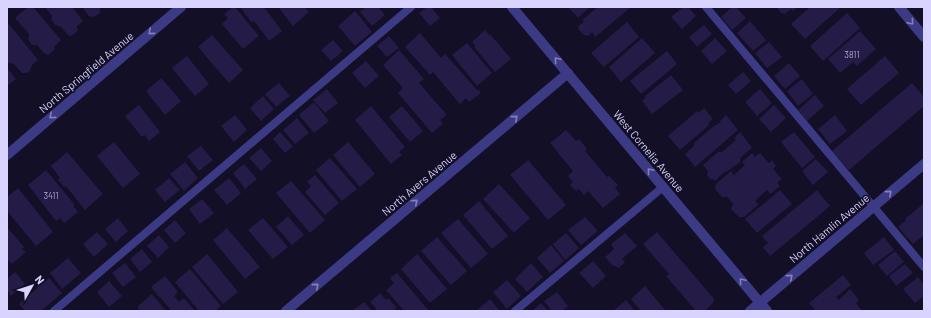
<svg xmlns="http://www.w3.org/2000/svg" width="931" height="318" font-family="Barlow,sans-serif">
<style>
.building{fill:#241b47}
.lines{fill:none;stroke-linecap:round;stroke-linejoin:round}
.lane{stroke:#3d3a85;stroke-width:8}
.street{stroke:#3d3a85;stroke-width:10}
.oneway{stroke:#837fbc}
.labels{text-anchor:middle;dominant-baseline:central;stroke-width:3.5;stroke-linejoin:round;paint-order:stroke}
.number-label{font-size:9px;fill:#aca6d1}
.street-label{font-size:11px;fill:#d9d4ff;stroke:#130f26}
</style>
<rect width="100%" height="100%" fill="#130f26"/>
<g class="building">
<polygon points="28,7 33,7 61,40 54,47 55,49 52,52 48,55 44,53 37,45 32,45 28,39 29,34 15,18"/>
<polygon points="45,7 72,7 83,21 76,27 78,29 76,33 70,36 68,35 61,27 55,25 51,19 52,16"/>
<polygon points="82,7 100,7 100,13 94,17 89,16"/>
<polygon points="233,7 235,7 259,36 243,49 222,24 228,18 224,14"/>
<polygon points="242,7 264,7 282,31 269,41 254,21 251,22 241,8"/>
<polygon points="278,7 304,7 309,12 293,26"/>
<polygon points="366,7 378,7 385,15 372,26 360,12"/>
<polygon points="427,7 431,7 440,18 430,26 419,13"/>
<polygon points="568,7 590,7 578,18"/>
<polygon points="598,7 631,7 595,37 592,32 588,36 584,35 579,30 578,26 584,22 582,20"/>
<polygon points="683,7 688,7 696,16 682,29 671,17"/>
<polygon points="732,7 736,7 746,18 732,30 721,17"/>
<polygon points="776,7 798,7 793,11 791,9 785,14 783,13 782,14"/>
<polygon points="810,7 841,7 805,39 791,24"/>
<polygon points="355,11 372,32 355,46 338,26"/>
<polygon points="847,13 860,28 823,61 810,46"/>
<polygon points="750,21 766,40 753,51 737,33"/>
<polygon points="627,22 639,37 604,67 591,53"/>
<polygon points="9,24 38,60 32,65 30,71 26,73 22,73 14,64 9,63 7,60 7,25"/>
<polygon points="704,25 712,34 697,47 689,37"/>
<polygon points="485,30 489,35 490,34 511,59 495,72 474,47 476,46 472,42"/>
<polygon points="860,31 876,49 857,66 853,62 840,73 828,59"/>
<polygon points="420,33 441,58 445,54 477,90 478,89 481,93 469,102 466,98 460,104 433,72 430,75 405,47"/>
<polygon points="212,35 243,70 229,83 198,47"/>
<polygon points="389,36 399,48 387,57 377,46"/>
<polygon points="642,38 655,53 621,82 609,67"/>
<polygon points="715,38 727,51 712,64 701,51"/>
<polygon points="333,40 343,51 331,61 321,50"/>
<polygon points="769,42 782,57 767,68 755,53"/>
<polygon points="467,43 492,73 477,86 452,55"/>
<polygon points="399,50 424,79 419,83 447,115 440,120 443,124 432,133 398,93 403,88 383,65"/>
<polygon points="667,51 677,64 641,94 630,81"/>
<polygon points="187,56 209,84 195,96 172,68"/>
<polygon points="885,56 899,73 861,105 847,89"/>
<polygon points="366,61 379,76 365,88 352,73"/>
<polygon points="789,63 800,76 785,89 774,76"/>
<polygon points="7,68 16,79 7,86"/>
<polygon points="743,72 751,81 736,94 728,85"/>
<polygon points="671,75 683,90 652,114 642,101 646,97 645,96"/>
<polygon points="161,78 181,101 165,115 146,91"/>
<polygon points="802,79 813,94 798,106 787,91"/>
<polygon points="279,83 290,96 276,107 265,94"/>
<polygon points="912,83 924,97 924,106 849,170 832,151"/>
<polygon points="327,89 338,103 325,113 313,100"/>
<polygon points="760,89 772,103 757,116 745,102"/>
<polygon points="815,95 824,106 807,121 798,110"/>
<polygon points="263,96 274,109 261,121 250,108"/>
<polygon points="314,102 329,121 314,133 299,115"/>
<polygon points="139,105 160,132 149,141 145,135 142,137 125,116"/>
<polygon points="774,105 786,118 771,132 759,119"/>
<polygon points="371,106 405,147 399,152 402,155 391,164 355,120"/>
<polygon points="402,106 423,131 410,142 389,117"/>
<polygon points="704,108 713,119 708,123 709,125 680,150 668,136 697,111 698,113"/>
<polygon points="235,115 247,130 234,142 221,126"/>
<polygon points="726,115 738,130 695,167 685,154 694,146 694,143 714,126 721,122 720,121"/>
<polygon points="835,115 847,131 830,144 818,129"/>
<polygon points="297,118 309,133 295,144 283,130"/>
<polygon points="566,130 576,141 579,139 587,149 585,151 607,177 609,176 618,185 615,188 620,194 603,208 588,191 584,195 579,189 576,191 570,185 573,182 568,176 573,171 550,143"/>
<polygon points="280,132 293,146 285,153 273,139"/>
<polygon points="740,132 752,148 741,157 740,162 728,171 724,172 716,180 710,179 707,175 708,171 703,165 718,152 722,152 736,140 734,138"/>
<polygon points="794,132 815,157 802,168 781,142"/>
<polygon points="114,142 140,174 123,188 97,156"/>
<polygon points="348,142 375,174 360,187 333,155"/>
<polygon points="201,146 213,160 199,171 187,156"/>
<polygon points="261,148 272,161 261,171 249,158"/>
<polygon points="67,152 103,194 85,210 66,186 64,187 58,180 60,178 51,166"/>
<polygon points="752,153 755,157 760,153 769,163 772,160 776,166 773,169 782,179 777,183 780,186 770,194 767,190 755,201 759,204 744,217 739,217 731,209 733,204 727,197 722,197 715,189 716,184 731,171 734,175 745,165 742,162"/>
<polygon points="330,158 357,189 342,201 316,170"/>
<polygon points="816,159 828,172 813,185 802,171"/>
<polygon points="528,160 566,205 548,220 510,175"/>
<polygon points="185,162 198,178 184,191 170,174"/>
<polygon points="244,164 257,179 245,189 233,173"/>
<polygon points="46,170 74,204 74,207 78,212 64,223 60,218 56,221 28,185"/>
<polygon points="315,175 339,203 325,215 305,192 311,186 307,182"/>
<polygon points="169,178 180,190 165,202 155,190"/>
<polygon points="229,178 241,193 227,205 214,190"/>
<polygon points="291,181 325,220 310,233 276,193"/>
<polygon points="499,184 530,218 514,233 483,199"/>
<polygon points="18,188 53,232 36,246 7,211 7,197"/>
<polygon points="780,190 792,204 757,233 745,219"/>
<polygon points="817,190 830,206 770,256 763,247 768,243 762,236"/>
<polygon points="202,199 214,213 200,224 189,209"/>
<polygon points="479,201 508,236 492,249 463,215"/>
<polygon points="924,203 924,235 913,244 898,227 906,220 905,219"/>
<polygon points="288,216 304,235 292,245 276,227"/>
<polygon points="585,217 598,231 581,245 568,230"/>
<polygon points="118,218 128,231 116,242 105,229"/>
<polygon points="263,218 288,247 273,259 248,230"/>
<polygon points="458,219 488,254 471,268 441,233"/>
<polygon points="175,220 186,233 175,243 164,230"/>
<polygon points="7,227 24,247 22,249 26,252 12,264 7,259"/>
<polygon points="227,228 260,267 245,279 213,240"/>
<polygon points="97,232 108,244 94,257 83,244"/>
<polygon points="657,232 714,299 713,303 705,311 696,311 666,276 669,274 643,244"/>
<polygon points="566,233 579,248 565,260 553,244"/>
<polygon points="625,233 637,246 622,259 625,262 619,268 612,265 605,257 614,249 611,244"/>
<polygon points="159,235 169,247 158,258 147,246"/>
<polygon points="437,237 467,271 451,285 421,251"/>
<polygon points="884,237 894,250 873,265 864,253"/>
<polygon points="551,245 564,261 550,273 537,258"/>
<polygon points="142,249 152,262 140,272 130,259"/>
<polygon points="895,251 904,262 887,276 878,265"/>
<polygon points="207,254 238,292 223,304 192,267"/>
<polygon points="417,254 447,289 430,303 401,269"/>
<polygon points="68,258 81,273 62,289 50,273"/>
<polygon points="593,261 606,276 593,288 579,273"/>
<polygon points="125,263 136,277 123,287 112,273"/>
<polygon points="531,263 543,277 527,292 515,279"/>
<polygon points="905,264 913,273 896,286 889,276"/>
<polygon points="190,269 221,306 215,311 199,311 175,282"/>
<polygon points="15,272 25,284 11,296 7,290 7,279"/>
<polygon points="397,273 429,311 404,311 386,290 394,283 390,278"/>
<polygon points="843,275 851,285 836,297 839,300 850,289 859,300 856,303 862,311 816,311 809,303"/>
<polygon points="165,276 178,292 174,296 179,302 184,298 195,311 170,311 170,309 151,287"/>
<polygon points="918,277 924,285 924,296 915,303 903,289"/>
<polygon points="49,278 62,293 41,311 25,311 19,304"/>
<polygon points="507,280 521,296 507,309 493,292"/>
<polygon points="109,281 122,296 109,307 97,292"/>
<polygon points="645,286 666,311 641,311 631,299"/>
<polygon points="557,292 568,306 562,311 552,311 544,301"/>
<polygon points="380,293 386,300 388,298 396,307 395,309 397,311 378,311 370,302"/>
<polygon points="152,294 166,311 140,311 137,307"/>
<polygon points="490,299 500,311 476,311"/>
<polygon points="626,300 635,311 613,311"/>
<polygon points="364,302 366,304 372,311 356,311 354,309"/>
<polygon points="541,303 548,311 532,311"/>
</g>
<g class="lines">
<g class="lane">
<polyline points="706,7 924,267"/>
<polyline points="54,311 411,7"/>
<polyline points="515,311 663,187"/>
</g>
<g class="street">
<polyline points="512,7 767,311"/>
<polyline points="899,7 924,37"/>
<polyline points="7,155 181,7"/>
<polyline points="286,311 568,73"/>
<polyline points="750,311 924,164"/>
</g>
</g>
<defs><path id="oneway-chevron" d="M-2-3.5L2.5 0L-2 3.5" fill="none" stroke-width="1.6" stroke-linecap="round" stroke-linejoin="round"/></defs>
<g class="oneway">
<use href="#oneway-chevron" transform="translate(911 22) rotate(50)"/>
<use href="#oneway-chevron" transform="translate(151 32) rotate(140)"/>
<use href="#oneway-chevron" transform="translate(557 60) rotate(-130)"/>
<use href="#oneway-chevron" transform="translate(52 116) rotate(140)"/>
<use href="#oneway-chevron" transform="translate(515 118) rotate(-40)"/>
<use href="#oneway-chevron" transform="translate(650 171) rotate(-130)"/>
<use href="#oneway-chevron" transform="translate(889 193) rotate(-40)"/>
<use href="#oneway-chevron" transform="translate(415 202) rotate(-40)"/>
<use href="#oneway-chevron" transform="translate(790 277) rotate(-40)"/>
<use href="#oneway-chevron" transform="translate(742 281) rotate(-130)"/>
<use href="#oneway-chevron" transform="translate(316 286) rotate(-40)"/>
</g>
<g class="labels">
<g class="number-label">
<text x="852" y="54">3811</text>
<text x="51" y="195">3411</text>
</g>
<g class="street-label">
<text transform="translate(86 72) rotate(-40)">North Springfield Avenue</text>
<text transform="translate(649 151) rotate(50)">West Cornelia Avenue</text>
<text transform="translate(419 183) rotate(-40)">North Avers Avenue</text>
<text transform="translate(829 228) rotate(-40)">North Hamlin Avenue</text>
</g>
</g>
<rect width="931" height="318" fill="none" stroke="#d9d4ff" stroke-width="16"/>
<g transform="translate(32 286) rotate(51)" stroke="#130f26" stroke-width="3" paint-order="stroke">
<path d="M0-3L7 15L0 10L-7 15Z" fill="#d9d4ff"/>
<text y="-6" font-size="11" font-weight="bold" text-anchor="middle" fill="#d9d4ff">N</text>
</g>
</svg>
